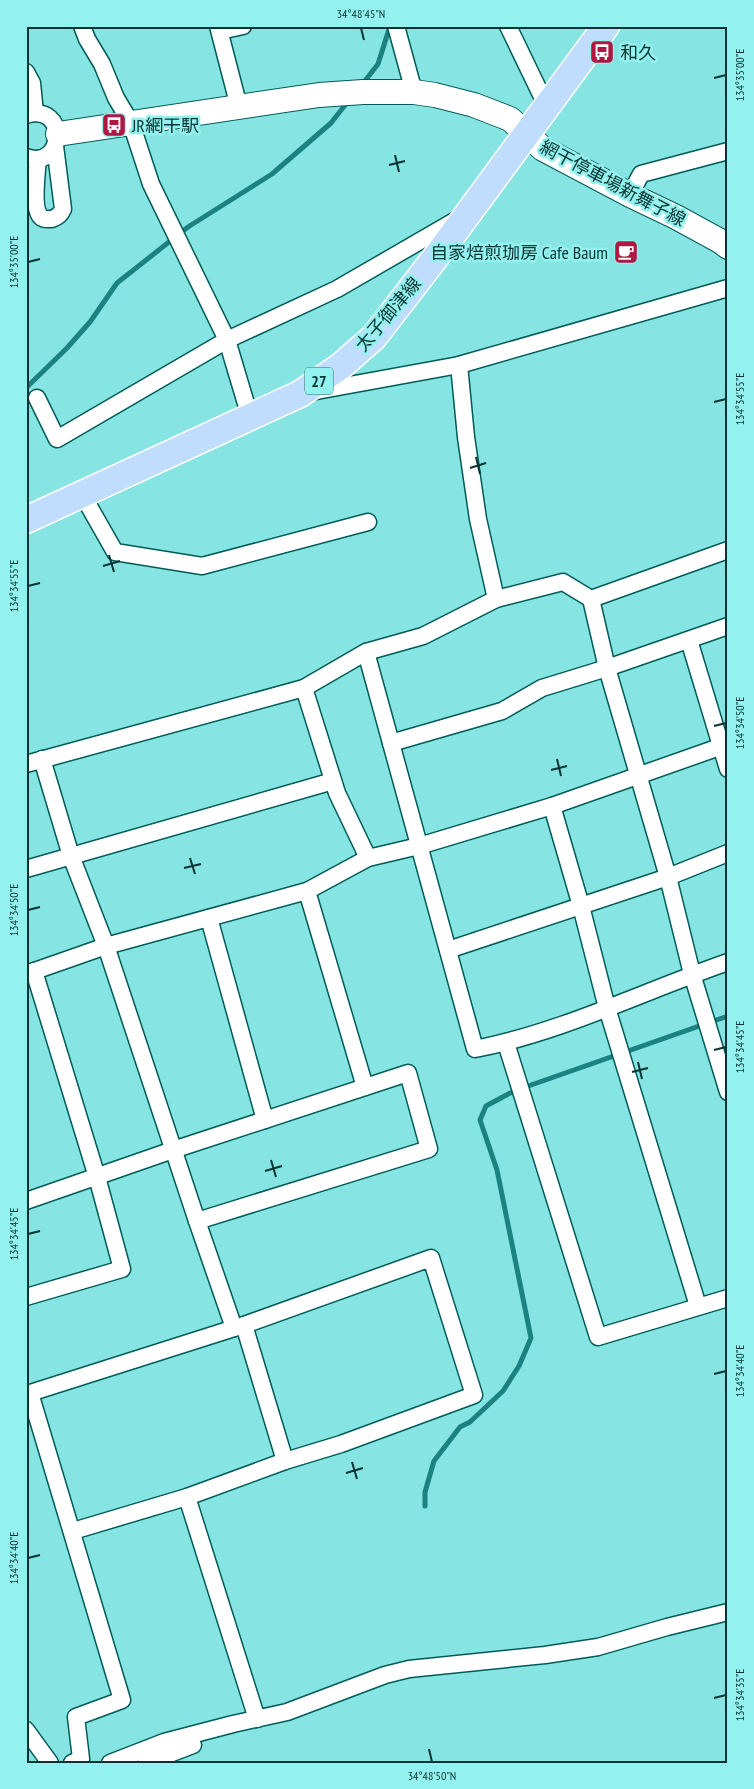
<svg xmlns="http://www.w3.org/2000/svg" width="754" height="1789" font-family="'PT Sans Narrow','Noto Sans JP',sans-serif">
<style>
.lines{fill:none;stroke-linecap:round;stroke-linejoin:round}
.stream{stroke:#1b8281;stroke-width:5}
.street-casing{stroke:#005b59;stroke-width:19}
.secondary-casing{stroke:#005b59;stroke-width:26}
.primary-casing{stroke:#fff;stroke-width:29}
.street{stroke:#fff;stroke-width:16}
.secondary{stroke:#fff;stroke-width:24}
.primary{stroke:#c1ddfe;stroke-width:26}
.ticks{fill:none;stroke:#083433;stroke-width:2}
.labels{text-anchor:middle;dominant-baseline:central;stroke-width:5;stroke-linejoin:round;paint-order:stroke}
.shield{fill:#93f2ef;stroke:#326d6b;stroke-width:1}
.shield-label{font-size:16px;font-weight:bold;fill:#083433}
.poi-label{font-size:18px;fill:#083433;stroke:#93f2ef;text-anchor:start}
.street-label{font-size:18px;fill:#083433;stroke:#93f2ef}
.neatline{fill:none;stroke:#083433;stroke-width:2}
.ticks-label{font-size:12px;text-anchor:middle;fill:#083433}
</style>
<rect width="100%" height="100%" fill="#86e5e2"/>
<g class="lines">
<g class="stream">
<polyline points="361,86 378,64 390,26"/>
<polyline points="26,388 67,348 90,322 117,283 188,227 272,174 331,123 349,100"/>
<polyline points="425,1506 425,1492 434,1461 460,1427 470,1422 503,1391 519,1366 531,1338 497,1170 480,1120 486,1106 514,1091 728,1016"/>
</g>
<defs>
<g id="street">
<polyline points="82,26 87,39 102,64 116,98 131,123 151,184 227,340 250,417"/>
<polyline points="218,26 239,107"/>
<polyline points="396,26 414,92"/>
<polyline points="508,26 547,107"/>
<polyline points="220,31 243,26"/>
<polyline points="26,72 32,83 35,113"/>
<path d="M26 115C69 102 65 171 26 157"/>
<path d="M38 159C37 170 32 209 41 217 44 220 48 219 52 219 58 217 61 214 63 209L55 146"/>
<polyline points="630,195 641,174 728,151"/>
<polyline points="459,365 466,437 478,519 496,599 563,582 591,599 607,668 668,877 692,974 728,1092"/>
<polyline points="311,392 459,365 728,288"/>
<polyline points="37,398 57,439 227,340 337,289 458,219"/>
<polyline points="82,494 115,552 202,566 368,522"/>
<path d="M496 599 423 636 366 652 475 1049C562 1032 644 991 728 962"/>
<polyline points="591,599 728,550"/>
<polyline points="689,640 728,769"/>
<polyline points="304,688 337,793 368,858"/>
<polyline points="391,743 502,711 542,688 607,668 728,626"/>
<polyline points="42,759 71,856 106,946 197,1221 234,1328"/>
<polyline points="26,764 304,688 366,652"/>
<polyline points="552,806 581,906 607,1008 698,1306"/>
<polyline points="26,869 333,781"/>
<polyline points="307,891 365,1087"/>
<polyline points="209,918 265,1120"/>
<polyline points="448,950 668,877 728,853"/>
<polyline points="26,974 106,946 307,891 368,858 419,846 552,806 728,744"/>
<polyline points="506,1043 598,1337 728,1298"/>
<polyline points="26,1201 173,1150 408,1073 429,1149 197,1221"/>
<polyline points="26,1297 122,1269 97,1177 34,971"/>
<polyline points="244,1325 285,1461"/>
<polyline points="187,1497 257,1719"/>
<polyline points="26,1730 50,1763"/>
<polyline points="72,1763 81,1759 76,1717 122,1700 30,1393 244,1325 431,1258 474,1395 341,1444 285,1461 187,1497 73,1531"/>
<polyline points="110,1763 164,1742 233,1724 287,1712 385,1675 409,1669 545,1655 598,1647 667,1627 728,1612"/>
<polyline points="146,1763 193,1745"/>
</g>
<polyline id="secondary" points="58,134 319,95 363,92 414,92 435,95 474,105 510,119 543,149 630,195 676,217 720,241 728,247"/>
<polyline id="primary" points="26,520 300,394 341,366 374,337 439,253 606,26"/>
</defs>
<use href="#street" class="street-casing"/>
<use href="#secondary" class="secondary-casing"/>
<use href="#primary" class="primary-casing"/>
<use href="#street" class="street"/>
<use href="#secondary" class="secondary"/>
<use href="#primary" class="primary"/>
</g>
<path class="ticks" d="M361 28 364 40M714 78 726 75M395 155 399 172M389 165 405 161M28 262 40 259M714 402 726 399M476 457 480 474M470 468 486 463M109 555 114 572M103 566 120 561M28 586 40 583M714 726 726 723M557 759 561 776M551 770 567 766M190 858 195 874M184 868 201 864M28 910 40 907M714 1050 726 1047M638 1062 642 1079M632 1072 648 1068M271 1160 276 1177M265 1171 282 1166M28 1234 40 1231M714 1374 726 1371M352 1462 357 1479M346 1473 363 1468M28 1558 40 1555M714 1698 726 1695M429 1749 432 1762"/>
<defs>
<symbol id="bus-square" viewBox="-11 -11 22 22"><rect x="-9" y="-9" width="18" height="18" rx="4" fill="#ad1942" stroke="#93f2ef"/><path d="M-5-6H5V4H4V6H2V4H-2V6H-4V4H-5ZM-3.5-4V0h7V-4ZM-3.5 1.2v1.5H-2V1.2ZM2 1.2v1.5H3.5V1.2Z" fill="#fff"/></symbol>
<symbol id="cafe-square" viewBox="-11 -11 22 22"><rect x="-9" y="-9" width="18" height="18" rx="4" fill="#ad1942" stroke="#93f2ef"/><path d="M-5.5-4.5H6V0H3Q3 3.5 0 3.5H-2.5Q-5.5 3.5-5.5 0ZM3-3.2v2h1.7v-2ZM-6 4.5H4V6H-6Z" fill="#fff"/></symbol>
</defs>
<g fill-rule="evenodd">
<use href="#bus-square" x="588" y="38" width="28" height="28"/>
<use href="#bus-square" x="100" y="111" width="28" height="28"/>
<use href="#cafe-square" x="612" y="238" width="28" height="28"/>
</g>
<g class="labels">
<rect class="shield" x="305" y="367.5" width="28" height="27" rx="4"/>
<g class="shield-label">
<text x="319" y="381">27</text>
</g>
<g class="poi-label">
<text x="620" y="52">和久</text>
<text x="132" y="125">JR網干駅</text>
<text x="608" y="252" text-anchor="end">自家焙煎珈房 Cafe Baum</text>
</g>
<g class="street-label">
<text transform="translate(613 183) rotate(28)">網干停車場新舞子線</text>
<text transform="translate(388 314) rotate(-50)">太子御津線</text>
</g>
</g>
<rect width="754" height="1789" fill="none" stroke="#93f2ef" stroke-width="55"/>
<rect x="28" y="28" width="698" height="1734" class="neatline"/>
<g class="ticks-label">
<text x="361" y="18">34°48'45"N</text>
<text transform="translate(740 75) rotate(-90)" y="4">134°35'00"E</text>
<text transform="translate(14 262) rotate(-90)" y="4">134°35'00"E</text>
<text transform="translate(740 399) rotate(-90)" y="4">134°34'55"E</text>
<text transform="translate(14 586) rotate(-90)" y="4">134°34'55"E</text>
<text transform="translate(740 723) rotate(-90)" y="4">134°34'50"E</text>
<text transform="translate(14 910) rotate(-90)" y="4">134°34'50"E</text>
<text transform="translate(740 1047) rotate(-90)" y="4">134°34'45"E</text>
<text transform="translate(14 1234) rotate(-90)" y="4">134°34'45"E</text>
<text transform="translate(740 1371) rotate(-90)" y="4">134°34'40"E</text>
<text transform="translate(14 1558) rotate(-90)" y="4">134°34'40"E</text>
<text transform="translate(740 1695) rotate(-90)" y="4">134°34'35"E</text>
<text x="432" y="1780">34°48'50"N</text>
</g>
</svg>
